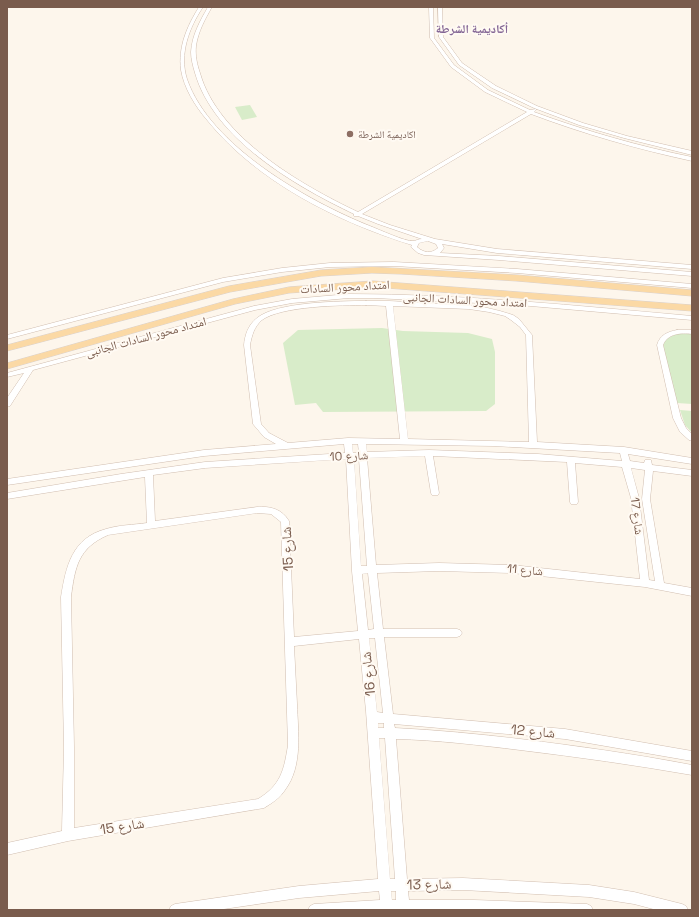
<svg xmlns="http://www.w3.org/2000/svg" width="699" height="917" font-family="'Space Grotesk','Noto Naskh Arabic',sans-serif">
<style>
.green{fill:#d8ecc9}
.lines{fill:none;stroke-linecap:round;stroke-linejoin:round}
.minor-casing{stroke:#d1beb0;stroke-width:1}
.major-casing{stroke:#dad1cd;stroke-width:1}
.minor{fill:#fff;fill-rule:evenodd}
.major{fill:#fbd9a5;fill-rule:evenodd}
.education-dot{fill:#8d6e63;stroke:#fffaf3;stroke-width:1.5}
.labels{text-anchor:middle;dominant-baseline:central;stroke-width:4;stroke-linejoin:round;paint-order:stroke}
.far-education-label{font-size:10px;fill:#785e54;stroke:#fffaf3;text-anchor:start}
.far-quarter-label{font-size:12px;font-weight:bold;fill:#846695;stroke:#fffaf3}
.street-label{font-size:12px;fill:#7a5c4d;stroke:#fffaf3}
.near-street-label{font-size:14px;fill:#7a5c4d;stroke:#fffaf3}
</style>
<rect width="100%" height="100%" fill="#fdf6ec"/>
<g class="green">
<polygon points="250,105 257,117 242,120 235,107"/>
<polygon points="382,328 403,331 468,333 492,339 495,352 495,404 486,411 323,412 316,403 295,405 283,343 298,330"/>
<polygon points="692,332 692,404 677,403 664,353 663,341 677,333"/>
<polygon points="680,410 692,411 692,433 685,425"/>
</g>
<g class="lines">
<defs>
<g id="minor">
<path d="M199 7H203C189 28 179 54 187 79 210 146 308 201 370 226 378 229 406 242 413 241 415 241 419 239 422 239L378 224 358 216H354V214C295 186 214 139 195 73 193 66 191 59 191 52 192 35 200 21 208 7H212C205 19 198 32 196 46 195 56 197 64 200 73 218 137 301 185 358 212L527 112 485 92 451 67 430 38 429 7H433L434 38 454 65 488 90 530 110 536 109V110L534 112C586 131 638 146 692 157V161C637 149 584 134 531 114L362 214 390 225 435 239 497 249 692 265V269L497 253 442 244 444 248 440 253 499 256 692 272V276L499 260 424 255 418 253 411 247 412 245C338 222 257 182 207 120 195 106 184 88 181 70 178 47 187 26 199 7ZM428 241 436 244 438 248C431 254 424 253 417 247L419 243Z"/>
<polygon points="438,7 442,7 443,37 462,63 496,86 537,106 583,123 627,136 692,151 692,155 624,138 579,125 534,108 492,88 459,65 439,37"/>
<polygon points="394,262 517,269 692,284 692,288 517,273 394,266 330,267 282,272 223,282 7,339 7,335 223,278 282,268 330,263"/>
<path d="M349 294C464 294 578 306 692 316V320L519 305 374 298H349L292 303 255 310 33 370 10 406 7 407V398L24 373 7 377V373L254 306 292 299Z"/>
<path d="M366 301H389L479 306 500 311 513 315 519 319 532 335 537 442 624 447 692 458V464L628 454 630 461 644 463 645 460H651L652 465 692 470V476L653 471 650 499 664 583 692 588V596L645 587 512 573 439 571 377 573 383 629H457L460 630 462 633 460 636 457 637H384L393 714 565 729 692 751V761L565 739 394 724 395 728C437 730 478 734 520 739 577 746 635 754 692 765V775C635 765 578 757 520 750 479 745 437 740 396 739L407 879 463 878 589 885 634 892 682 904 686 906 688 910H657L634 904 589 897 463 890 408 891 409 900H474L587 904 591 906 593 910H308L310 906 314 904 380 900 379 891 299 898 217 910H169L171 906 175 904 299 886 378 879 366 711 359 639 294 646C295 665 296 685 297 704 298 732 303 766 285 790 280 798 272 803 264 808L68 841 7 855V843L62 831 64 748 61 597C66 566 72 538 106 529 119 525 133 525 147 523L145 477 7 499V493L121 474 205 462 345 453 344 444 204 456 7 485V479L204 450 276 444 264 437 253 424 244 345C245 335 248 325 257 318 276 302 340 301 366 301ZM366 305 386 306 400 439 348 438 288 443 269 433 261 424 250 345C252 335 254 327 262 320 281 306 342 305 366 305ZM393 306 469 309 489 312 505 316 511 320 520 327 526 335 529 442 408 439ZM352 444H358L359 453H353ZM366 444 494 446 620 453 622 461 538 454 429 450 367 452ZM425 456 431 493 432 495H438L439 493 433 456 567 462 570 502 571 504H577L578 502 575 463 622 467 631 498 640 579 512 565 439 563 376 565 367 458ZM346 459 352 571 358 631 294 637 289 521C282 509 270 506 257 507L155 521 153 475 205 468ZM354 459H359L367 566H361ZM631 468 645 470 642 499 655 581 649 580 639 498ZM257 513 271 514 281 522 288 745C284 770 281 785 258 799L74 828V748L71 597C75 567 78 548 108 535ZM368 573 374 629 368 630 362 574ZM369 638H375L383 713 377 712ZM378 723H384V728H378ZM379 738H385L395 879H390ZM391 891H396V900H392Z"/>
<path d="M677 330H692V334C681 333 668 333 663 345L681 418 686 428 692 434V441L689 440 680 432 673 418 657 345C660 335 667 332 677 330Z"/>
</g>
<g id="major">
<polygon points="372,267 517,275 692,290 692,296 517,281 401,274 372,273 321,276 230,292 7,351 7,345 229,286 321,270"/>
<polygon points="373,281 692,305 692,311 373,287 289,293 235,304 7,369 7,363 233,299 289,287"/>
</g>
</defs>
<use href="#minor" class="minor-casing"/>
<use href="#major" class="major-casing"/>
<use href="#minor" class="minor"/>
<use href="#major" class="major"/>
</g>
<circle class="education-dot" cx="350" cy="134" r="4"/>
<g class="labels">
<g class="far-education-label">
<text x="358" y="134">اكاديمية الشرطة</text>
</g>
<g class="far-quarter-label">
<text x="472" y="29">أكاديمية الشرطة</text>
</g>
<g class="street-label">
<text transform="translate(345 287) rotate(-3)">امتداد محور السادات</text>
<text transform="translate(465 300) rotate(3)">امتداد محور السادات الجانبى</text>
<text transform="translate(146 337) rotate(-15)">امتداد محور السادات الجانبى</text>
<text transform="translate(349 456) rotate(-2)">شارع 10</text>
<text transform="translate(637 516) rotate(83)">شارع 17</text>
<text transform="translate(525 570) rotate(5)">شارع 11</text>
</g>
<g class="near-street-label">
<text transform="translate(287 549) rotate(-93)">شارع 15</text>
<text transform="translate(368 674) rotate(-96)">شارع 16</text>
<text transform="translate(533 731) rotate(5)">شارع 12</text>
<text transform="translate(122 826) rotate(-9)">شارع 15</text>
<text transform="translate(429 884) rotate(-1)">شارع 13</text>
</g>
</g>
<rect width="699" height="917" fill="none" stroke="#7a5c4d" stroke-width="16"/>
</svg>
